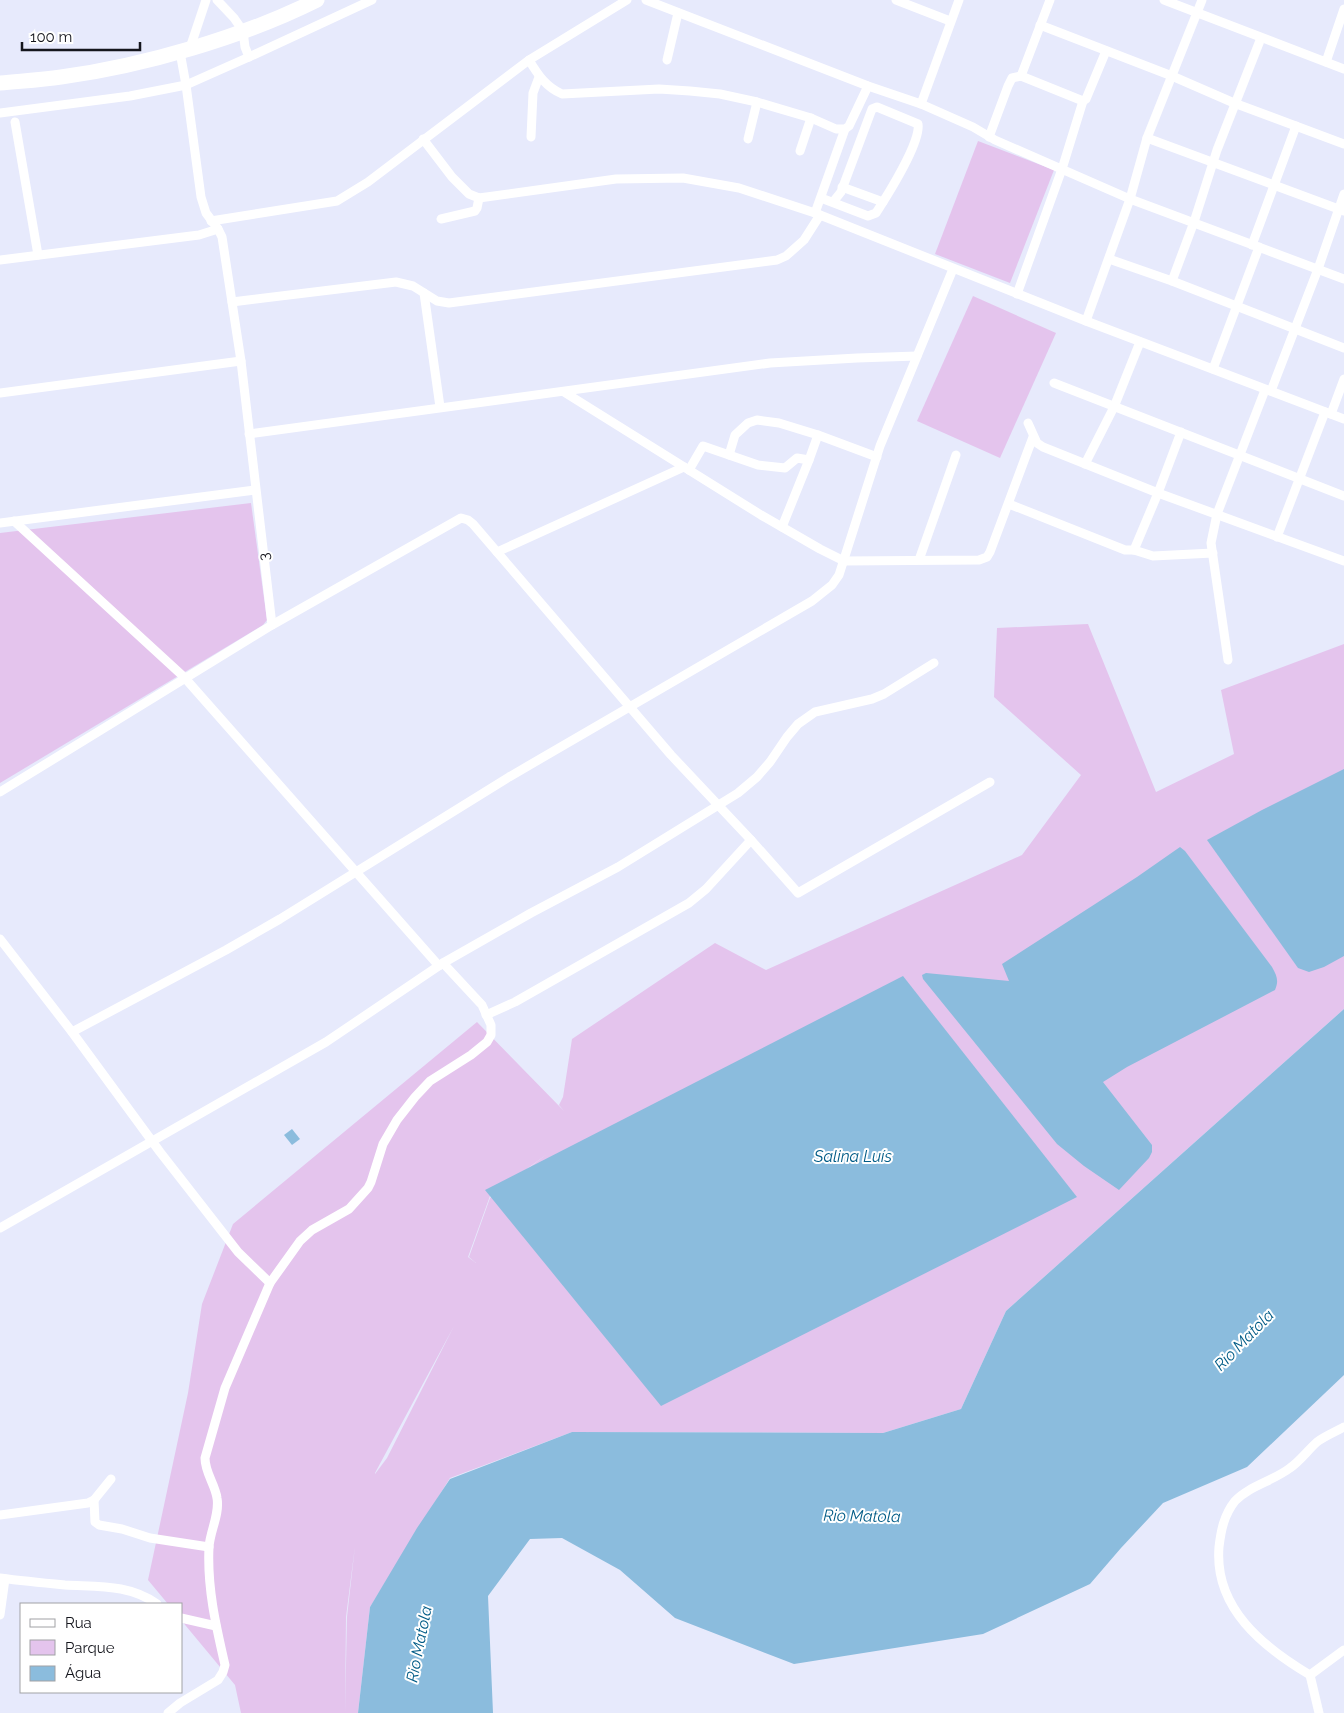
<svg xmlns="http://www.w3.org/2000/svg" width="1344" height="1713" font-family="Raleway,sans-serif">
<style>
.green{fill:#e4c4ed;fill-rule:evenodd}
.water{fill:#8bbcdd}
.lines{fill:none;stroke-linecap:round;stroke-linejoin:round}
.street{stroke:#fff;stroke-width:9}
.primary{stroke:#fff;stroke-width:15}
.labels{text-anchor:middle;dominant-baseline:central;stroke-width:4;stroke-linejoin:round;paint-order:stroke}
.street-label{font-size:15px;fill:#15161d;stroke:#fff}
.water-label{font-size:16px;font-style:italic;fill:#005b86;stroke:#fff}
</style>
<rect width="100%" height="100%" fill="#e7eafc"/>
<g class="green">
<polygon points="978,141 1054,170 1010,283 935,254"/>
<polygon points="973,296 1056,333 1000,458 917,421"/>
<polygon points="251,503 267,620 263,625 0,783 0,533"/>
<path d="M1088 624 1156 792 1234 754 1221 690 1344 644V1009L1006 1311 961 1409 883 1433 572 1432 450 1478 370 1607 358 1713H345L347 1617 355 1546 346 1617 345 1713H241L235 1685 181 1620V1604H168L148 1580 188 1393 202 1304 233 1224 477 1022 564 1111 559 1105 563 1097 572 1039 715 943 766 970 1022 855 1081 775 994 697 997 628ZM547 1154 490 1198 469 1257 476 1263 468 1257 490 1196ZM454 1326 387 1458 375 1474V1473Z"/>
</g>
<g class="water">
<polygon points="1344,769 1344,956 1324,967 1309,972 1298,968 1207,840 1262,810"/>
<path d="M1180 847 1185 851 1272 967C1277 976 1279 981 1275 990L1127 1067 1103 1082 1152 1145V1152L1149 1158 1119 1190 1084 1166 1057 1144 923 979 922 975 926 973 1009 981 1002 964 1137 877Z"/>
<polygon points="903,976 1077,1197 661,1406 485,1190"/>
<polygon points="1344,1009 1344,1375 1247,1467 1163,1503 1121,1548 1090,1584 983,1634 794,1664 675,1618 620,1570 562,1538 530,1539 488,1596 493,1713 358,1713 370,1607 417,1528 450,1479 572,1432 883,1433 961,1409 1006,1311"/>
<polygon points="292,1129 300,1139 292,1145 284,1135"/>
</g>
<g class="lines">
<g class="street">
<polyline points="217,0 234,18 243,31 245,47 249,57"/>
<polyline points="646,0 868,86 921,104 973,127 995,140 1130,199 1344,279"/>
<polyline points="896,0 950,21"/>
<polyline points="1164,0 1344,69"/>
<polyline points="1040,25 1172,76 1234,103 1344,144"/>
<polyline points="190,48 206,0"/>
<polyline points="180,52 186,85 201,197 206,213 218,229 222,237 241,361 272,625"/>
<path d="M529 60C538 75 546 87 562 94L659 89 690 91 720 94 757 102 811 118 836 129H845L849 126 868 86"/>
<polyline points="667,60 678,13"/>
<polyline points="1326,62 1344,9"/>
<polyline points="1021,76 1050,0"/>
<polyline points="921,104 959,0"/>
<polyline points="0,113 130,96 186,85 249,57 372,0"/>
<polyline points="15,122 38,255"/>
<polyline points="531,137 533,93 539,77"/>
<polyline points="989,137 1008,86 1012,78 1021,76 1083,101 1086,99 1106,51"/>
<polyline points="1147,138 1344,211"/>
<polyline points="423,139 452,177 469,194 479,198 616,179 683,178 739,188 815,213 1086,321 1344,419"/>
<polyline points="748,139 757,102"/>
<polyline points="800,151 811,118"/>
<polyline points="842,187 883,202"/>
<path d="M821 198 868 216 876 213C887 196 921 142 918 124L877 107 872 109 841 192 833 202"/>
<polyline points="815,213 845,129"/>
<polyline points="441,219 475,211 477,208 479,198"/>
<polyline points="211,221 337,201 368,182 529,60 627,0"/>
<polyline points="1252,245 1296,126"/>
<polyline points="1109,259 1172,281 1344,348"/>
<polyline points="0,260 199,235 218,229"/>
<polyline points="1172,281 1194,222 1217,150 1261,38"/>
<polyline points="424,293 440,407"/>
<polyline points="1017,294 1062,169 1083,101"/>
<polyline points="232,302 396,282 413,286 437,301 449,303 777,260 786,256 804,240 820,215"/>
<polyline points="1086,321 1130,199 1147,138 1202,0"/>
<polyline points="1213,369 1259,247"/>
<polyline points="1054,383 1344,496"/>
<polyline points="1271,391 1318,269 1344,194"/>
<polyline points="564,392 761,515 820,549 844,561 979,560 987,557 990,552 1033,437"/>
<polyline points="0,393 241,361"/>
<polyline points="1331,414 1344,379"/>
<polyline points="1028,423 1037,443 1043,447 1158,493 1344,561"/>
<polyline points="249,434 770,363 857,358 917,356"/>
<polyline points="818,435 877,457"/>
<polyline points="729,455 735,435 748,423 757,420 779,423 818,435 809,460"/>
<polyline points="1085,464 1114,407 1140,342"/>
<polyline points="689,470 703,446 758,465 785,468 797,458 809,460 782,527"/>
<polyline points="1009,504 1125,550 1134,550 1153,556 1213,553"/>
<polyline points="14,521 184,677 439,966"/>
<polyline points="0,523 255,490"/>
<polyline points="1277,537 1325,412"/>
<polyline points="1134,550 1158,493 1181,432"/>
<polyline points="497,552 684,467"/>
<polyline points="919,560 956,455"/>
<polyline points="1228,660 1211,543 1217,514 1265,390"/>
<polyline points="0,792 272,625 461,518 468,520 473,524 671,755 751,840 798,893 990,782"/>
<polyline points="0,939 72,1032 160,1152 238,1252 270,1283"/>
<polyline points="486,1015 515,1002 689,903 706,889 751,840"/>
<polyline points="72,1032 226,950 280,919 509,777 812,601 832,585 839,575 880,446 953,269"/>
<polyline points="0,1228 326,1042 443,963 531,913 618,867 738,793 757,777 770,762 787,737 798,724 815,712 872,699 884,694 934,663"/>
<polyline points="94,1500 95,1522 99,1525 122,1529 150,1538 209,1547"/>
<polyline points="0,1515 88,1503 94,1500 111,1479"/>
<path d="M0 1578C22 1581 43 1583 65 1585 98 1587 129 1584 157 1604"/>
<polyline points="0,1615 5,1579"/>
<polyline points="181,1618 216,1626"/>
<path d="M1310 1675C1263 1647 1214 1608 1219 1547 1221 1530 1224 1515 1235 1501 1249 1486 1273 1481 1290 1468 1300 1461 1308 1450 1317 1442 1325 1436 1335 1432 1344 1427"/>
<polyline points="1310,1675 1344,1650"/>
<polyline points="1310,1675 1319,1713"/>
<path d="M168 1713 180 1703 218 1680 223 1672 225 1665C216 1626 207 1588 209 1547 210 1531 220 1514 217 1498 215 1484 205 1473 205 1458L225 1388 270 1283 300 1241 312 1230 349 1209 368 1188 371 1182 383 1144 397 1120 415 1097 430 1081 471 1055 487 1042 491 1035V1025L482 1005 443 963"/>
</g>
<path class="primary" d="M0 83C20 81 41 80 61 77 143 66 243 37 317 0"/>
</g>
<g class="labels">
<g class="street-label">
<text transform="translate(264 557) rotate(-97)">3</text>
</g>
<g class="water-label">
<text x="853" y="1156">Salina Luís</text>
<text transform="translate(1244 1340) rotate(-46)">Rio Matola</text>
<text transform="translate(862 1516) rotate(1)">Rio Matola</text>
<text transform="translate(419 1644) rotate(-79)">Rio Matola</text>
</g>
</g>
<rect x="20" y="1603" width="162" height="90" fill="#ffffff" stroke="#a1a2a5"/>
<rect x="30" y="1619" width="25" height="8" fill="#ffffff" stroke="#a1a2a5"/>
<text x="65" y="1628" font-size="15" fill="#15161d">Rua</text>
<rect x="30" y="1640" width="25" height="15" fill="#e4c4ed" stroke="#a1a2a5"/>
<text x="65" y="1653" font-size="15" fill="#15161d">Parque</text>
<rect x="30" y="1666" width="25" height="15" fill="#8bbcdd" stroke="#a1a2a5"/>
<text x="65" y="1678" font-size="15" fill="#15161d">Água</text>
<path d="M22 42v8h118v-8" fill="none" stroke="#15161d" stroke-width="2.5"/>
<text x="30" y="42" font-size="15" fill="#15161d" stroke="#ffffff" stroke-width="4" paint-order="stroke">100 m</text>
</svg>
